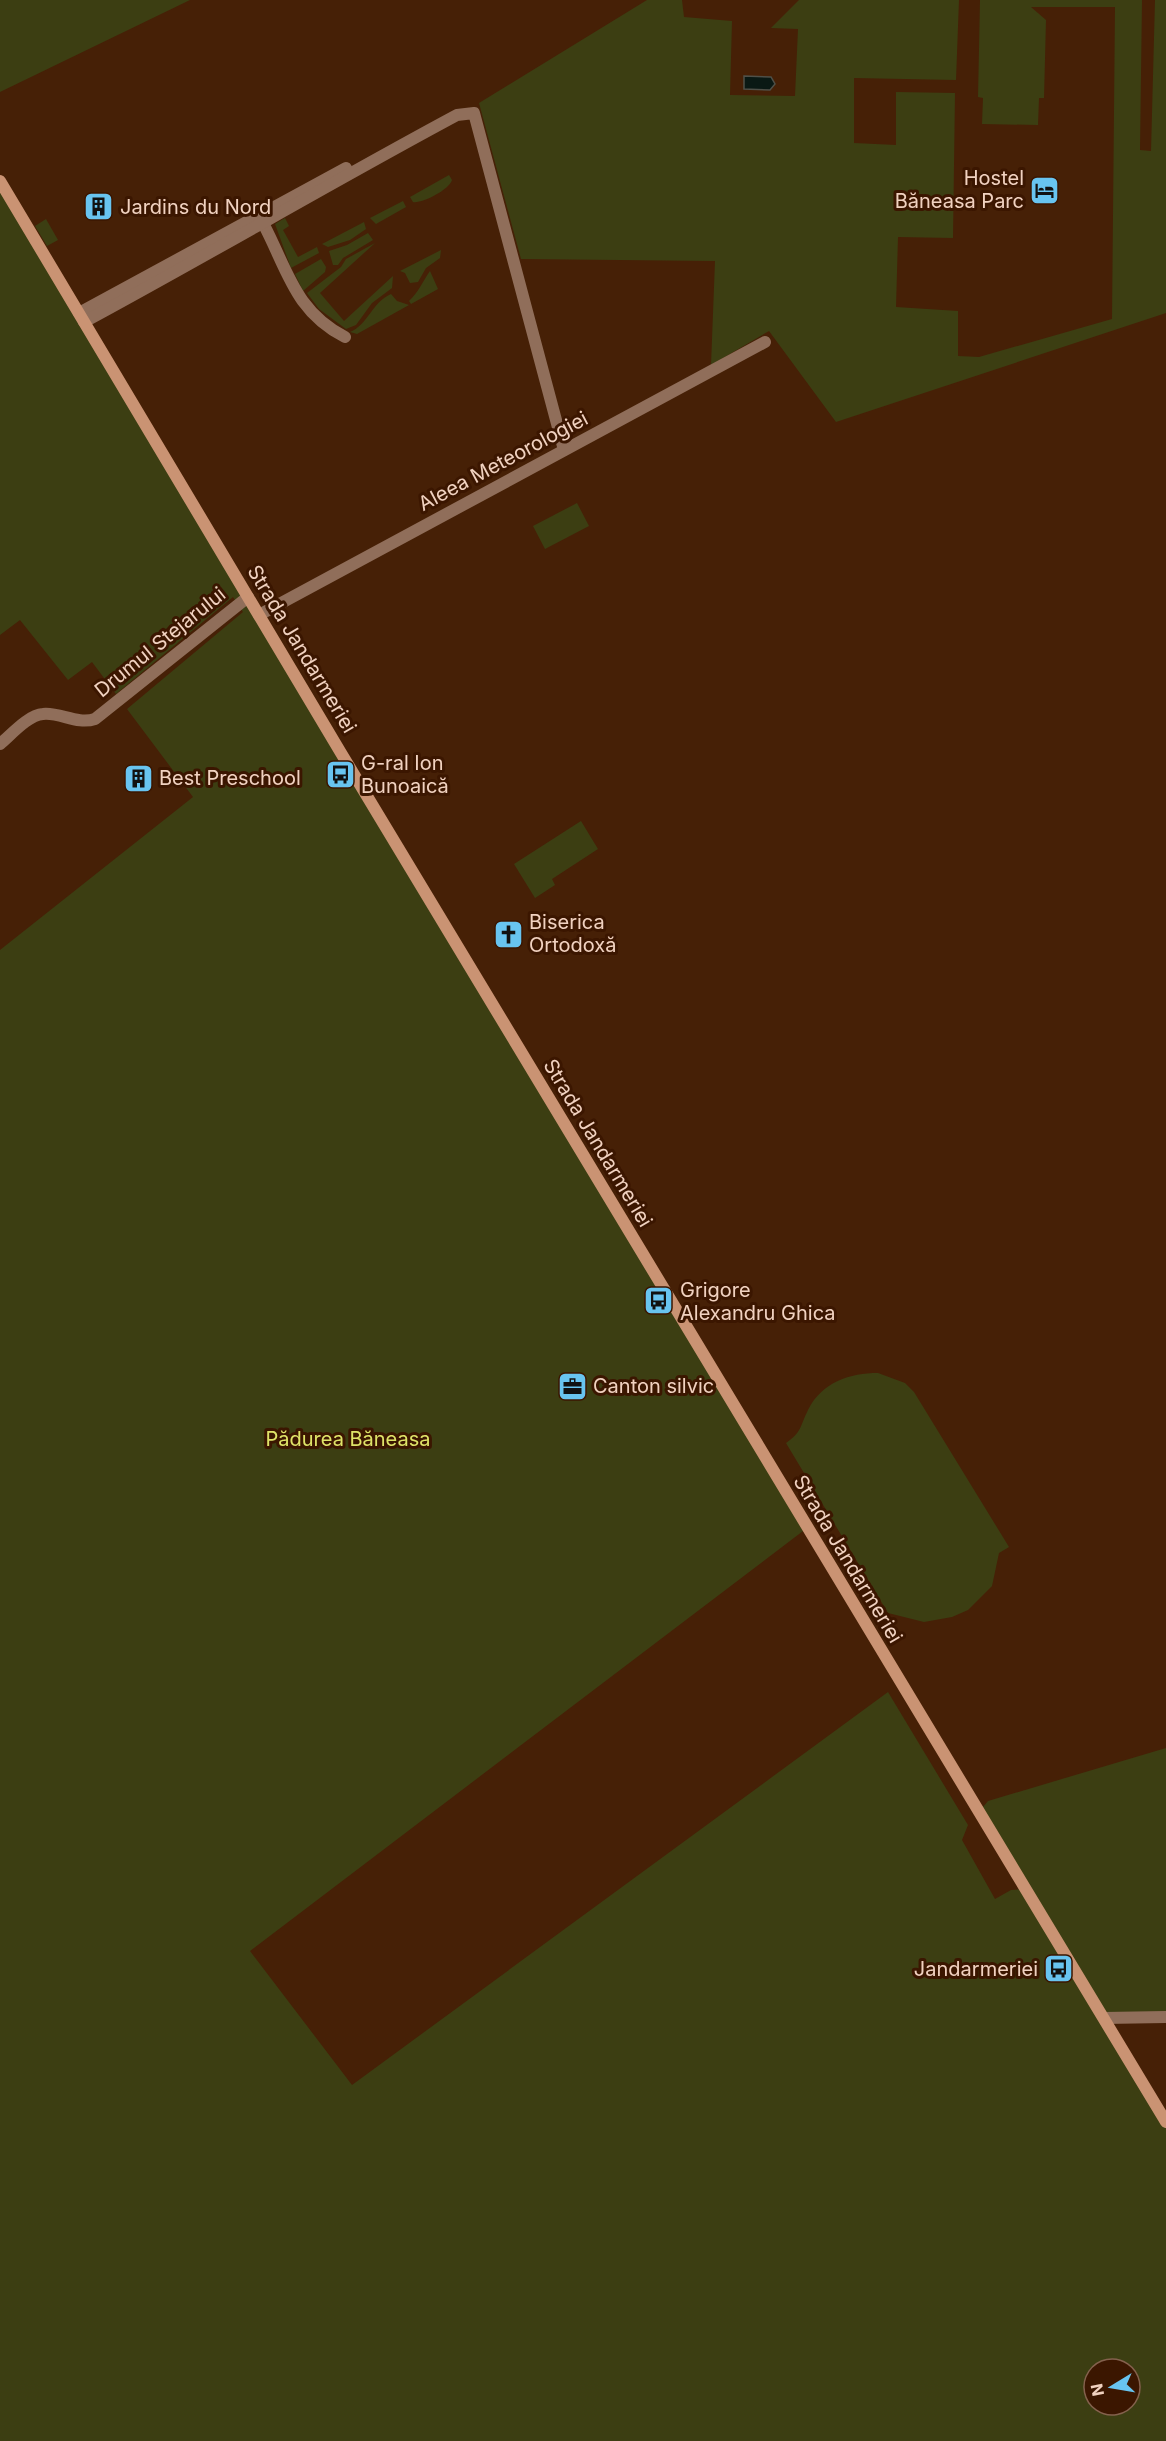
<svg xmlns="http://www.w3.org/2000/svg" width="1166" height="2441" font-family="Inter,sans-serif">
<style>
.green{fill:#3c3e12;fill-rule:evenodd}
.water{fill:#0a1914;stroke:#4f5048;stroke-width:1.5}
.lines{fill:none;stroke-linecap:round;stroke-linejoin:round}
.street{stroke:#906e5a;stroke-width:12}
.secondary{stroke:#ca9373;stroke-width:12}
.labels{text-anchor:middle;dominant-baseline:central;stroke-width:6;stroke-linejoin:round;paint-order:stroke}
.poi-label{font-size:20px;fill:#f1d2c0;stroke:#3b1600;text-anchor:start}
.street-label{font-size:20px;fill:#f1d2c0;stroke:#3b1600}
.park-label{font-size:20px;fill:#dfe468;stroke:#3b1600}
</style>
<rect width="100%" height="100%" fill="#462006"/>
<g class="green">
<polygon points="0,0 190,0 0,92"/>
<polygon points="647,0 682,0 684,17 732,21 730,95 795,96 798,29 771,28 799,0 959,0 956,80 854,78 854,143 896,145 896,92 955,93 953,238 898,237 896,307 958,311 958,356 979,357 1112,319 1115,7 1031,7 1046,20 1044,98 1039,98 1038,125 982,124 983,98 978,97 980,0 1142,0 1140,150 1151,151 1155,0 1166,0 1166,313 836,422 769,331 711,365 715,261 521,259 479,103"/>
<path d="M449 175 452 180C449 190 421 204 413 202L410 197Z"/>
<path d="M0 181 807 1528 250 1951 352 2085 888 1692 968 1825 962 1840 995 1899 1011 1890 1023 1889 978 1813 988 1801 1166 1748V2017L1104 2018 1166 2122V2441H0V950L193 797 127 709 243 612 233 597 116 694 92 662 68 680 20 620 0 635ZM1094 2369H1130V2405H1094Z"/>
<polygon points="403,201 406,207 376,224 370,218"/>
<polygon points="285,218 289,226 283,230 298,257 317,247 319,253 291,268 275,224"/>
<polygon points="46,219 58,240 47,246 35,226"/>
<polygon points="364,222 366,229 350,240 328,247 322,244"/>
<polygon points="368,233 373,240 343,258 338,265 333,265 329,251 347,245"/>
<polygon points="375,243 320,293 344,321 393,276 392,288 372,303 356,325 346,329 319,309 307,293 341,267 346,259"/>
<polygon points="441,250 440,258 426,268 418,282 410,283 405,273 400,271"/>
<polygon points="321,259 326,267 325,272 303,291 295,274"/>
<path d="M430 271 438 289 411 304 409 301C418 293 423 281 430 271Z"/>
<path d="M391 294 397 301 409 305 357 334 350 332C368 325 372 302 391 294Z"/>
<polygon points="577,503 589,526 545,549 533,526"/>
<polygon points="581,821 598,849 552,879 555,885 535,898 514,864"/>
<path d="M878 1373 905 1383 914 1392 1009 1547 999 1553 992 1586 968 1610 952 1617 924 1622 888 1613 786 1443C802 1432 800 1426 808 1410 822 1382 850 1373 878 1373Z"/>
</g>
<polygon class="water" points="744,76 771,77 775,84 770,90 744,89"/>
<g class="lines">
<g class="street">
<path d="M264 225C288 271 295 311 345 337"/>
<polyline points="79,313 346,168"/>
<path d="M84 322C210 254 332 182 457 115L474 113 564 450"/>
<polyline points="259,615 765,342"/>
<path d="M0 744C11 735 28 715 43 714 60 712 77 725 95 719L248 597"/>
<polyline points="1104,2018 1166,2017"/>
</g>
<polyline class="secondary" points="0,181 341,753 1166,2122"/>
</g>
<defs>
<symbol id="hotel-square" viewBox="-11 -11 22 22"><rect x="-9" y="-9" width="18" height="18" rx="4" fill="#68c4f0" stroke="#3b1600"/><path d="M-6-4.5h1.5V1H6V5H4.5V3h-9V5H-6ZM-4 0a1.8 1.8 0 1 1 3.6 0ZM.5 0V-2.5h3Q6-2.5 6 0Z" fill="#111"/></symbol>
<symbol id="building-square" viewBox="-11 -11 22 22"><rect x="-9" y="-9" width="18" height="18" rx="4" fill="#68c4f0" stroke="#3b1600"/><path d="M-4-6H4V6H1V3H-1V6H-4ZM-2.5-4.3h1.7v1.8h-1.7ZM.8-4.3h1.7v1.8H.8ZM-2.5-1h1.7V.8h-1.7ZM.8-1h1.7V.8H.8Z" fill="#111"/></symbol>
<symbol id="bus-square" viewBox="-11 -11 22 22"><rect x="-9" y="-9" width="18" height="18" rx="4" fill="#68c4f0" stroke="#3b1600"/><path d="M-5-6H5V4H4V6H2V4H-2V6H-4V4H-5ZM-3.5-4V0h7V-4ZM-3.5 1.2v1.5H-2V1.2ZM2 1.2v1.5H3.5V1.2Z" fill="#111"/></symbol>
<symbol id="church-square" viewBox="-11 -11 22 22"><rect x="-9" y="-9" width="18" height="18" rx="4" fill="#68c4f0" stroke="#3b1600"/><path d="M-1.2-6h2.4v3.5h3.3v2.4h-3.3V6h-2.4V-.1h-3.3v-2.4h3.3Z" fill="#111"/></symbol>
<symbol id="office-square" viewBox="-11 -11 22 22"><rect x="-9" y="-9" width="18" height="18" rx="4" fill="#68c4f0" stroke="#3b1600"/><path d="M-6-3h4V-5.5h4V-3h4V5H-6ZM-1-4.5V-3h2v-1.5ZM-6 0V1H6V0Z" fill="#111"/></symbol>
</defs>
<g fill-rule="evenodd">
<use href="#hotel-square" x="1028" y="174" width="33" height="33"/>
<use href="#building-square" x="82" y="190" width="33" height="33"/>
<use href="#bus-square" x="324" y="758" width="33" height="33"/>
<use href="#building-square" x="122" y="762" width="33" height="33"/>
<use href="#church-square" x="492" y="918" width="33" height="33"/>
<use href="#bus-square" x="642" y="1284" width="33" height="33"/>
<use href="#office-square" x="556" y="1370" width="33" height="33"/>
<use href="#bus-square" x="1042" y="1952" width="33" height="33"/>
</g>
<g class="labels">
<g class="poi-label">
<text x="1024" y="178" text-anchor="end">Hostel<tspan x="1024" dy="23">Băneasa Parc</tspan></text>
<text x="120" y="207">Jardins du Nord</text>
<text x="361" y="763">G-ral Ion<tspan x="361" dy="23">Bunoaică</tspan></text>
<text x="159" y="778">Best Preschool</text>
<text x="529" y="922">Biserica<tspan x="529" dy="23">Ortodoxă</tspan></text>
<text x="680" y="1290">Grigore<tspan x="680" dy="23">Alexandru Ghica</tspan></text>
<text x="593" y="1386">Canton silvic</text>
<text x="1038" y="1969" text-anchor="end">Jandarmeriei</text>
</g>
<g class="street-label">
<text transform="translate(503 461) rotate(-28)">Aleea Meteorologiei</text>
<text transform="translate(160 642) rotate(-39)">Drumul Stejarului</text>
<text transform="translate(302 649) rotate(59)">Strada Jandarmeriei</text>
<text transform="translate(598 1143) rotate(59)">Strada Jandarmeriei</text>
<text transform="translate(848 1559) rotate(59)">Strada Jandarmeriei</text>
</g>
<g class="park-label">
<text x="348" y="1439">Pădurea Băneasa</text>
</g>
</g>
<g transform="translate(1112 2387) rotate(259)"><circle r="28" fill="#3b1600" stroke="#84614d" stroke-width="1.5"/>
<path d="M0-4.5L10 22L0 15L-10 22Z" fill="#68c4f0"/>
<text y="-9" font-size="16" font-weight="bold" text-anchor="middle" fill="#f1d2c0">N</text>
</g>
</svg>
